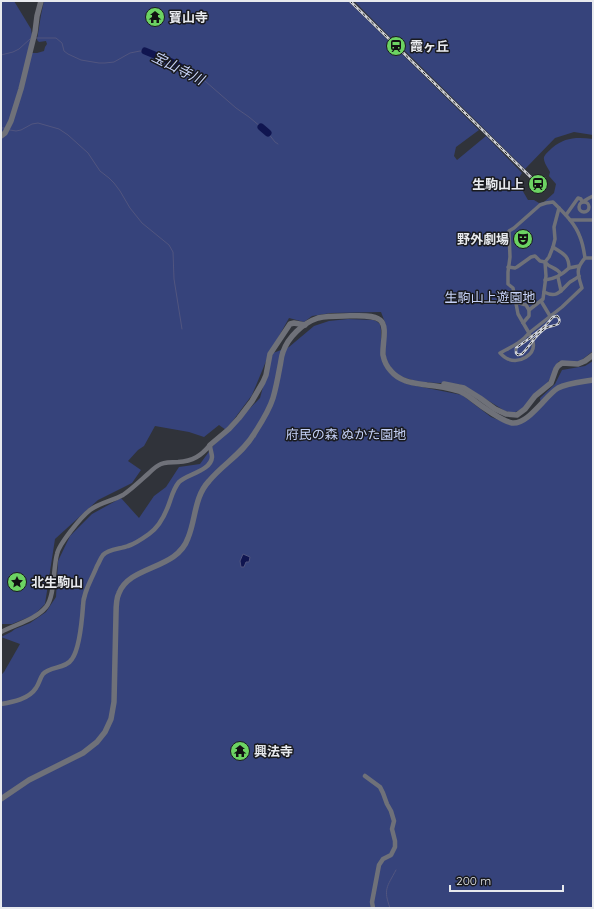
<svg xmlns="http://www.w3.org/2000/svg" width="594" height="909" font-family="Quicksand,'Noto Sans JP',sans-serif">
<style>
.green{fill:#36437b}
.water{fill:#101550;stroke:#51557f}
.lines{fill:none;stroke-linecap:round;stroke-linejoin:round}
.stream{stroke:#51557f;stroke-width:1}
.river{stroke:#101550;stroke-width:7}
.pedestrian{stroke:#6f7179;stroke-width:3.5}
.minor{stroke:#6f7179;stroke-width:4.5}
.tertiary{stroke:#6f7179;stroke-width:5.5}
.rail-casing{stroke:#d1d3d8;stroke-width:2.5}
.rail{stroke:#191a1e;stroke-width:1;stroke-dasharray:3;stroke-linecap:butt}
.labels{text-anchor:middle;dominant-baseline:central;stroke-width:3;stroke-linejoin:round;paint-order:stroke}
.poi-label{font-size:13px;font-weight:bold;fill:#e8eaee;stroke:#191a1e;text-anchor:start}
.park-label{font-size:13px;fill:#c5d1f7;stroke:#191a1e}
.water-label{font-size:14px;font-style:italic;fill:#c7d3f9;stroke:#191a1e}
</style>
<rect width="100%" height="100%" fill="#30333a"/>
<g class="green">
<path d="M1 1H14L31 29 32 35 28 53H37L44 51 45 47 47 44 46 41 39 42 37 40 41 15 44 1H348L479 130 456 147 454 156 457 160 486 136 522 173 517 181 528 200H534L539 203 544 202 554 193 556 184 549 176 550 172C548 168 543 162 544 157 545 154 549 151 552 148 565 137 577 137 593 139V351L579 362 559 361 546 386 522 409 513 413 505 411 471 390 459 384 419 382 399 376 389 365 386 358 385 351 386 325 381 312 331 313 312 316 304 322 289 318 269 354 252 395 226 430 219 425 204 437 189 432 155 426 144 446 138 450 128 461 141 470 132 483 98 500 55 539 45 604 34 615 12 624H1Z"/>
<polygon points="354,1 593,1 593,135 574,132 555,138 525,169 402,48 404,46 393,36 391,38"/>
<polygon points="348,319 373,320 376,321 380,324 381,330 381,351 397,379 407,384 462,395 491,417 511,425 541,408 540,398 555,384 562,370 585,366 593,361 593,908 1,908 1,675 4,672 20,644 1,637 11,632 15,629 30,623 46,612 56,597 58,561 70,536 92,514 121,498 139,518 154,496 166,487 179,467 200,464 213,446 260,398 269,365 273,353 289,347 314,326 329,321"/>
</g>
<polygon class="water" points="243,554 250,557 249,562 246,562 244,567 241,567 240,561"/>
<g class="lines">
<g class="stream">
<polyline points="35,38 56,38 62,43 64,51 68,54 81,60 99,63 105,63 114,62 130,53 140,51 145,51"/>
<polyline points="1,55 13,52 19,49 30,39"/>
<polyline points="192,74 205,81 236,108 249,117 261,127"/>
<polyline points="1,128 5,128"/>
<polyline points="10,130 16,131 21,130 32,124 38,123 59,129 68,135 88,153 100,171 109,178 114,183 120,191 130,208 142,223 169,245 173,252 174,279 182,329"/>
<polyline points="268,133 275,142 278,144"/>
<path d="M390 908C383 889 387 887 396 870"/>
</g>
<g class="river">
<polyline points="145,51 174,63 192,74"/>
<polyline points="261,127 268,133"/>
</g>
<g class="pedestrian">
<polyline points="584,201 589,198 593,196"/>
<circle cx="584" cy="207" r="5"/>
<polyline points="566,215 578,198 581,199 582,202"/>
<polyline points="570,220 593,220"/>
<path d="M553 247C563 254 569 255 569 268L579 266"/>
<path d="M585 258C584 251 583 244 580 237 575 223 564 213 553 202L546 203 540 205 514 228 509 231 510 257 508 272V284L513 288 518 314 529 333 562 307 582 288C578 275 575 269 585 258H593"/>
<path d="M546 263C550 268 556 267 561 274"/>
<polyline points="508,267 515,268 517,267 531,257 535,256 540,261 545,262 549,257 553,247 555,239 554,227 559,208"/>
<polyline points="558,277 561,291"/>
<path d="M545 280C554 279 563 274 569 268"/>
<path d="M544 292C558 299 561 290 570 282 573 280 576 279 579 276"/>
<polyline points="541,301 550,316"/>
<polyline points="516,302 526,305 529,310"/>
<polyline points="523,323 529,316 529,310 543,299 546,276 545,262"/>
<path d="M529 333C530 336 532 339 533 342 536 355 519 364 508 359 505 358 502 355 500 353 511 347 521 343 529 333Z"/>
</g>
<g class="minor">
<path d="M1 632C16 624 35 620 46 607 55 596 53 568 57 554 59 544 81 517 90 510 99 503 112 501 123 495 132 489 140 481 149 473 152 470 156 466 161 464 166 462 172 462 178 462 193 461 201 456 210 445"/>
<path d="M1 704C13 702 29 699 36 688 39 684 40 678 43 674 50 666 66 669 72 659 80 648 82 620 83 606 83 592 92 579 97 566 99 563 100 559 103 555 108 549 120 549 128 546 135 544 142 539 149 534 159 527 166 513 170 501 172 495 174 488 179 482 187 474 211 471 212 457 212 454 210 449 210 445"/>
<polyline points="365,776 380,787 383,793 387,804 391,811 394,821 392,829 395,841 395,847 391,855 383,859 379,865 372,902 373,908"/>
</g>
<g class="tertiary">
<polyline points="1,136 5,133 11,121 21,89 30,52 35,32 37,16 41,1"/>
<polyline points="444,384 464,388 480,398 495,409 506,414 517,415 525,409 535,396 551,383 556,369 558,366 562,363 578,364 585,361 593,355"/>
<polyline points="210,445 229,429 239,418 252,401 263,382 266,375 270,354 290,324 294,323 305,325"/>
<path d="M1 799 29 780 83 753 97 742 105 732 111 719 114 702 116 614C116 607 116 599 119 593 130 565 177 570 188 538 196 519 194 497 209 481 223 464 243 453 254 434 261 423 269 411 273 398 276 388 278 377 280 366 281 362 281 357 283 352 288 337 303 323 318 318 326 316 336 316 344 316 353 316 373 314 380 320 388 326 382 345 383 355 384 360 387 367 391 371 400 382 414 383 427 385 438 386 449 388 459 391 464 393 468 396 472 399 481 406 502 421 512 423 528 425 545 396 558 388 568 383 582 382 593 380"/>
</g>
<defs>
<g id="rail">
<polyline points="350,1 542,188"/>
<path d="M557 316C559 318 561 321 558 324 555 326 549 326 546 328 536 334 530 346 522 354L518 355 516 353V348L530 338 545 326 553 317Z"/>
</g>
</defs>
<use href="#rail" class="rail-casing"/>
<use href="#rail" class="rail"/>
</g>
<defs>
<symbol id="temple-disc" viewBox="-11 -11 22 22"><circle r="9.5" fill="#6cd362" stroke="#191a1e"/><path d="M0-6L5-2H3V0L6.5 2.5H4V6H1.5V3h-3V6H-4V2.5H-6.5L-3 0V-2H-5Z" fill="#111"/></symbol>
<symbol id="station-disc" viewBox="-11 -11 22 22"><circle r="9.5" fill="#6cd362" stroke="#191a1e"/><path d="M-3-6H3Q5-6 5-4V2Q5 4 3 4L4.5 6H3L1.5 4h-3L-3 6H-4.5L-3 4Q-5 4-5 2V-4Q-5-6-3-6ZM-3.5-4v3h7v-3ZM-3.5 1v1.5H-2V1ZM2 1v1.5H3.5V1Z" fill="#111"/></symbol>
<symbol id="theatre-disc" viewBox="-11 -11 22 22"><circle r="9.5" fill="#6cd362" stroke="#191a1e"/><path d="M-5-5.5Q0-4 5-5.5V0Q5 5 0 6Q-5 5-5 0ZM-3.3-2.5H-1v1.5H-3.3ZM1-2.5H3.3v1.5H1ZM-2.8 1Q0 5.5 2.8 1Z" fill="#111"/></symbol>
<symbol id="sight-disc" viewBox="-11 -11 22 22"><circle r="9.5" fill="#6cd362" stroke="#191a1e"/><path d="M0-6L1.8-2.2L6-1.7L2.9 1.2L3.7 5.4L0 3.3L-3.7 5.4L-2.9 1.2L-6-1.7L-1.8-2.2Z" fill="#111"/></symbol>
</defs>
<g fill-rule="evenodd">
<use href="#temple-disc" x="144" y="6" width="22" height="22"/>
<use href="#station-disc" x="385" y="35" width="22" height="22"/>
<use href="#station-disc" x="527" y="173" width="22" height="22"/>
<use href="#theatre-disc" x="512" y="228" width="22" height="22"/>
<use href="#sight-disc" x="6" y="571" width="22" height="22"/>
<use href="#temple-disc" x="229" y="740" width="22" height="22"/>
</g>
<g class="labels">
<g class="poi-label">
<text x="169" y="17">寶山寺</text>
<text x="410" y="46">霞ヶ丘</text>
<text x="524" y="184" text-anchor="end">生駒山上</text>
<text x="509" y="239" text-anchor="end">野外劇場</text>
<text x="31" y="582">北生駒山</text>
<text x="254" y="751">興法寺</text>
</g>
<g class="park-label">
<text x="490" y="297">生駒山上遊園地</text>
<text x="346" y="434">府民の森 ぬかた園地</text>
</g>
<g class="water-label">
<text transform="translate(178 68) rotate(27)">宝山寺川</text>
</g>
</g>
<rect width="594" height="909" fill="none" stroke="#e8eaee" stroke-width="4"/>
<path d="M450 885v6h113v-6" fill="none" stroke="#e8eaee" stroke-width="2"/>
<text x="456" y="885" font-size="12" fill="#e8eaee" stroke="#191a1e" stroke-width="3" paint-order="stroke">200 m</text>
</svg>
